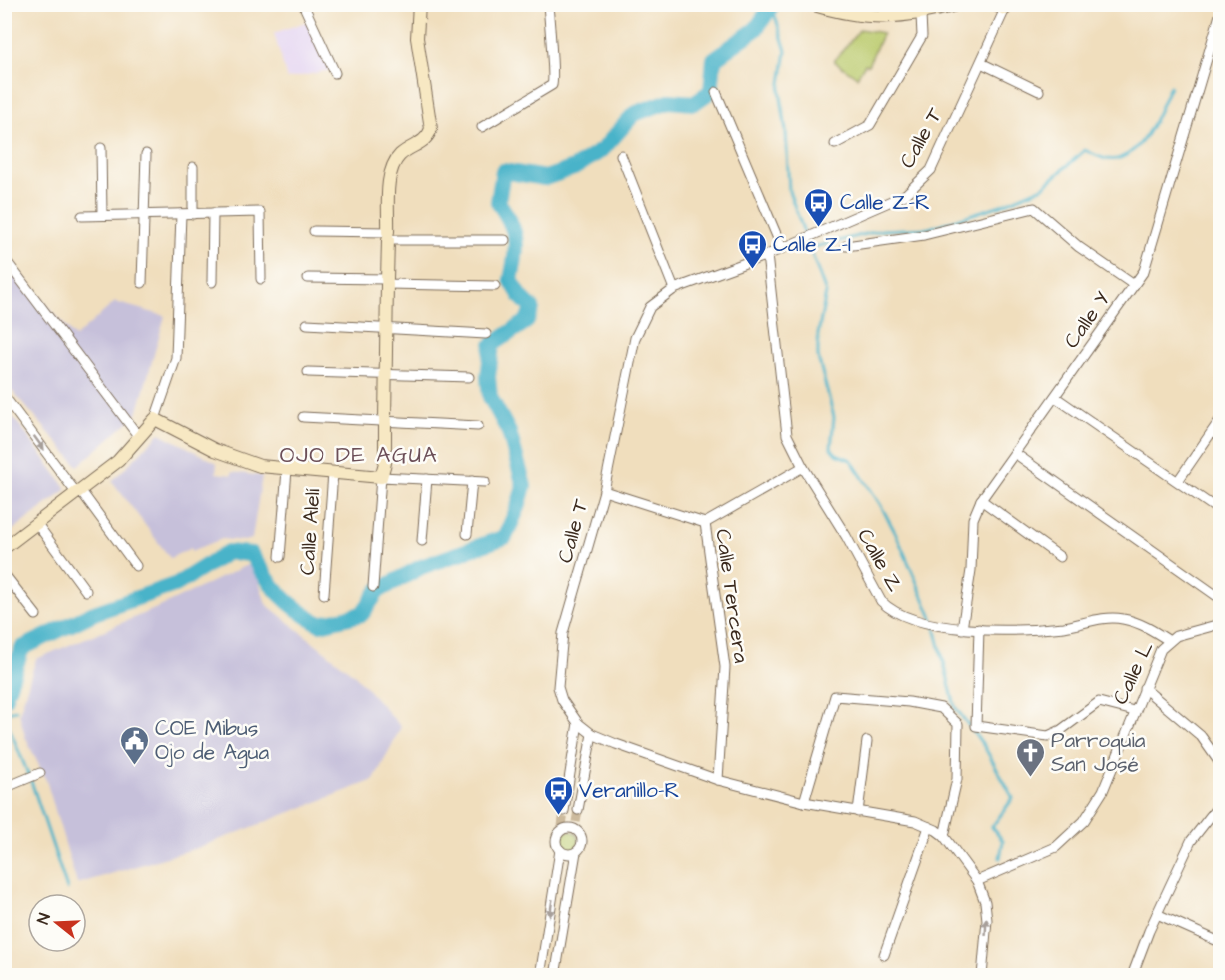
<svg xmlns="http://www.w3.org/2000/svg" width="1225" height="980" font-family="'Architects Daughter',sans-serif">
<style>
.built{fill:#e3d3f2}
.industrial{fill:#c6c0da}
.green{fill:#bbcb6e;stroke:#7b7a46;stroke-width:1.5}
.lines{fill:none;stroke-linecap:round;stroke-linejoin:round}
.stream{stroke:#4ab3c9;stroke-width:3}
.river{stroke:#4ab3c9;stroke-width:16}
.street-tunnel{stroke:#ccba9d;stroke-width:9;stroke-dasharray:9 4.5;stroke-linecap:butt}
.street-casing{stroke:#7a6956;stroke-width:11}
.secondary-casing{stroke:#7a6956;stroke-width:14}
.street{stroke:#fff;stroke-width:9}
.secondary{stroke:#f7e8c3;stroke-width:12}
.oneway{fill:#a79f9a}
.labels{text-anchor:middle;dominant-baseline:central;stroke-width:5;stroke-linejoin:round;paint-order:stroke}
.street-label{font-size:21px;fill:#3b2a1e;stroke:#fdfcf7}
.transit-label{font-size:21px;fill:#164399;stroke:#fdfcf7;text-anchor:start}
.service-label{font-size:21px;fill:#4e5e75;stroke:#fdfcf7;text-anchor:start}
.worship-label{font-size:21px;fill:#5b616d;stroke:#fdfcf7;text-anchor:start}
.neighbourhood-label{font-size:22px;letter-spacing:1.5px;fill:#6c4f58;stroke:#fdfcf7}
</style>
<rect width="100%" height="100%" fill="#fdfcf7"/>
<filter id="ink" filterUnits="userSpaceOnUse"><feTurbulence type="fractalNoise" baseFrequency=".0167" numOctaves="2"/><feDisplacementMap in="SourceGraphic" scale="12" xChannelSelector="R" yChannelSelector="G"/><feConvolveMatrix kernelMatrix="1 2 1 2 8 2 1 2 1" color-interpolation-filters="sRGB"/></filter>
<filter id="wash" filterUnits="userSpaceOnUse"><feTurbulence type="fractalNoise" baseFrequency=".008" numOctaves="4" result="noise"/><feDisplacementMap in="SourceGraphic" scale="24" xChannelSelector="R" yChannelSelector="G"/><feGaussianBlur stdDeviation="1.35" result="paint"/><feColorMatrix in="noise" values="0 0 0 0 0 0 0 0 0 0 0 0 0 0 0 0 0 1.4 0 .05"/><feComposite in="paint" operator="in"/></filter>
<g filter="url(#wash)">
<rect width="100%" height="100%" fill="#f0debd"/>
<polygon class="built" points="309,21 330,70 287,79 274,33"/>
<g class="industrial">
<polygon points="11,264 75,337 115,302 165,316 137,414 78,466 5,383 4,269"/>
<polygon points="5,406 67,489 5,536"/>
<polygon points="160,433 217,463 216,473 232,475 232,472 262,476 252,539 244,541 222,539 191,551 191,548 170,558 112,481"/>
<polygon points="253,562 266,604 356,676 401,727 374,780 200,847 77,884 46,780 25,737 19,713 36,659 164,605"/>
</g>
<g class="green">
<polygon points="860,29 883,33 868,65 865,64 857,77 834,61"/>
<circle cx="569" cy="841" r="10"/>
</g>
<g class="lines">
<g class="stream">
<polyline points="772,6 786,51 780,90 786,131 789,191 826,293 818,334 818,357 834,417 831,448 836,454 851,460 880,504 896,534 933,620"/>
<path d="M810 248 882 230 929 228 1001 205 1043 187 1085 150C1095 155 1109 163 1120 158 1147 149 1159 109 1170 86"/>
<polyline points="935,627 955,707 984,746 1013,798 992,827 1003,841 1000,858"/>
<polyline points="16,710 6,712 8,725 32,784 67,889"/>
</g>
<path class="river" d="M4 699 22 648 94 613 177 584 228 552 251 554C271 587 285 604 320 624L362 614 378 591 421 567 505 537 518 507 524 486 509 432 490 397 488 377 492 345 527 321 532 308 521 297 511 280C518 244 520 233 498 202L503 171 545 178 574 168 602 150 634 114 669 101 694 103 711 91 714 59 756 29 773 4"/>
</g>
</g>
<g filter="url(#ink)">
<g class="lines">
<g class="street-tunnel">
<polyline points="576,822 578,810"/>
<polyline points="562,826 564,811"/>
</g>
<defs>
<g id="street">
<polyline points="303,4 335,73"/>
<polyline points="981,63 1039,91"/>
<polyline points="716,92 782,248"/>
<path d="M482 127 552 85C555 78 549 19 548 4"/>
<polyline points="835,144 870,125 922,36 921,15"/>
<polyline points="101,148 102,215"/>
<polyline points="621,155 674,289"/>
<polyline points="193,214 193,167"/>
<polyline points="82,216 260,212 261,279"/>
<polyline points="314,231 388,232 388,240 505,240"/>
<polyline points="846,246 924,235 1034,208 1079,247 1134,285"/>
<path d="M767 255 787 435 803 467 846 536 881 601C915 636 1017 632 1064 627 1083 624 1104 615 1123 619 1140 622 1154 631 1168 640"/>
<polyline points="4,258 139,437"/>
<polyline points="308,278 387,279 387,284 495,286"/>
<polyline points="212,282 213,213"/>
<polyline points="142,283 146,154"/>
<polyline points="307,324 486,334"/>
<polyline points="308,372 469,377"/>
<polyline points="4,396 77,494"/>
<polyline points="1055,397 1220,511"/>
<polyline points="303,417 478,426"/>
<polyline points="155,419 176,358 181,214"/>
<polyline points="1016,454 1220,598"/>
<polyline points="1178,481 1220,420"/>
<polyline points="81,491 136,566"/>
<polyline points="604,491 705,523"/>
<polyline points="981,500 1060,557"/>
<polyline points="705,523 725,667 718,780"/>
<polyline points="705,523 803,467"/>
<polyline points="37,524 86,591"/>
<polyline points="467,534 472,481"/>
<polyline points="422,541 427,479"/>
<polyline points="280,557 287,470"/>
<polyline points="4,574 36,615"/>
<polyline points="373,587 381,477 485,482"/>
<polyline points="324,594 333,473"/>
<polyline points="962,629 971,570 973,519 981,500 1144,271 1220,15"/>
<polyline points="979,629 976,726 1048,736 1061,730 1099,702 1134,711"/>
<polyline points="1144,688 1201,736 1220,763"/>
<polyline points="4,788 40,773"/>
<polyline points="804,802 835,696 909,702 941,708 958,724 957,779 944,836"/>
<polyline points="578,810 592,734"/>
<polyline points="564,811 578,723"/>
<polyline points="858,812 867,741"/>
<circle cx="569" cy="841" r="13"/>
<polyline points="977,881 1056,847 1084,821 1103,791 1161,649 1176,636 1220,624"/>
<polyline points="1157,914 1220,942"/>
<polyline points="884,955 929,827"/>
<polyline points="540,976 560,850"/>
<polyline points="555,976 576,852"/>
<polyline points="982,976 987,920 985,902 977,881 944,836 936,830 915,821 804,802 718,780 616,744 592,734 578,723 562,700 558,687 563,633 604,491 635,338 650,307 674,289 767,255 905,195 931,170 1005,9"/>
<polyline points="1132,976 1149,931 1191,841 1220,804"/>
</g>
<g id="secondary">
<path d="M811 4C868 22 904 19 960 4"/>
<polyline points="993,4 1005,9 1008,4"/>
<path d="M388 232C389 210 383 172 400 155 412 144 425 145 431 129L417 38 419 4"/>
<polyline points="387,279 388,240"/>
<polyline points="385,419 387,284"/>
<polyline points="4,548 118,461 155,419 215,450 260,466 381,477 385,463 385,423"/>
</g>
</defs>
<use href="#street" class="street-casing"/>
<use href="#secondary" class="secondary-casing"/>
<use href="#street" class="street"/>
<use href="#secondary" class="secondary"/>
</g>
<defs><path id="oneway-solid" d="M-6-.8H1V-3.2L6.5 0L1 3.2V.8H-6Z" transform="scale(1.5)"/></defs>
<g class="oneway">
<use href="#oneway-solid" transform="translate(39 443) rotate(54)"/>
<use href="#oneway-solid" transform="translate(551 908) rotate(99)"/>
<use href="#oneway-solid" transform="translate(986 927) rotate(-87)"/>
</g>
</g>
<defs>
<symbol id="bus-pin" viewBox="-11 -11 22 30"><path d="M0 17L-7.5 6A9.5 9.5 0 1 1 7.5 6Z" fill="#1a4fb4" stroke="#fdfcf7"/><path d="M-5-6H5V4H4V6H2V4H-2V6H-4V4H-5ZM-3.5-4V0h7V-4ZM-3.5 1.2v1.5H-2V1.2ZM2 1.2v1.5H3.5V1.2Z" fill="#fff"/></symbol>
<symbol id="civic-pin" viewBox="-11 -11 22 30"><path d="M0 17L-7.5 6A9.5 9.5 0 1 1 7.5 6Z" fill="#5c6f8a" stroke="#fdfcf7"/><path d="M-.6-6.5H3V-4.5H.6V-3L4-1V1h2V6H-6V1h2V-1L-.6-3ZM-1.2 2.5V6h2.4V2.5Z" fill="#fff"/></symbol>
<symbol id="church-pin" viewBox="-11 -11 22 30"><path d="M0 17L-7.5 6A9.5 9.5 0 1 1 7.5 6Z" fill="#6b7280" stroke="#fdfcf7"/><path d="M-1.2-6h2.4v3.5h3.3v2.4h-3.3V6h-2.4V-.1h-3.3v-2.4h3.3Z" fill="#fff"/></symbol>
</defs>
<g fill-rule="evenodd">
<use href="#bus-pin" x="802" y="186" width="33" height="45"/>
<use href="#bus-pin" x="736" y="228" width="33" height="45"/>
<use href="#civic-pin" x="118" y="724" width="33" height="45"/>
<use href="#church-pin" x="1014" y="736" width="33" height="45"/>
<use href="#bus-pin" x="542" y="774" width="33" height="45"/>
</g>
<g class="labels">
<g class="street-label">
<text transform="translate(921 138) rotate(-61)">Calle T</text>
<text transform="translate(1087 320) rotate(-55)">Calle Y</text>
<text transform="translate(573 531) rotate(-75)">Calle T</text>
<text transform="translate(310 532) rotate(-86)">Calle Alelí</text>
<text transform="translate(880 560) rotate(60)">Calle Z</text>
<text transform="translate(732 596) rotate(82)">Calle Tercera</text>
<text transform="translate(1133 673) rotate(-65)">Calle L</text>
</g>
<g class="transit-label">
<text x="840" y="202">Calle Z-R</text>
<text x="773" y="244">Calle Z-I</text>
<text x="579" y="790">Veranillo-R</text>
</g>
<g class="service-label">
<text x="155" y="728">COE Mibus<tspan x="155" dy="24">Ojo de Agua</tspan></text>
</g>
<g class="worship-label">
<text x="1051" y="740">Parroquia<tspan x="1051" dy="24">San José</tspan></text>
</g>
<g class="neighbourhood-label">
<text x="359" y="455">OJO DE AGUA</text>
</g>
</g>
<rect width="1225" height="980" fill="none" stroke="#fdfcf7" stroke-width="24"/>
<g transform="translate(57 923) rotate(288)"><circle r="28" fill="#fdfcf7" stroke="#afa8a0" stroke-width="1.5"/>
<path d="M0-4.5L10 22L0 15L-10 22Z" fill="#c8321e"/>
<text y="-9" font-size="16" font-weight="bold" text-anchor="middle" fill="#3b2a1e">N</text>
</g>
</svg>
